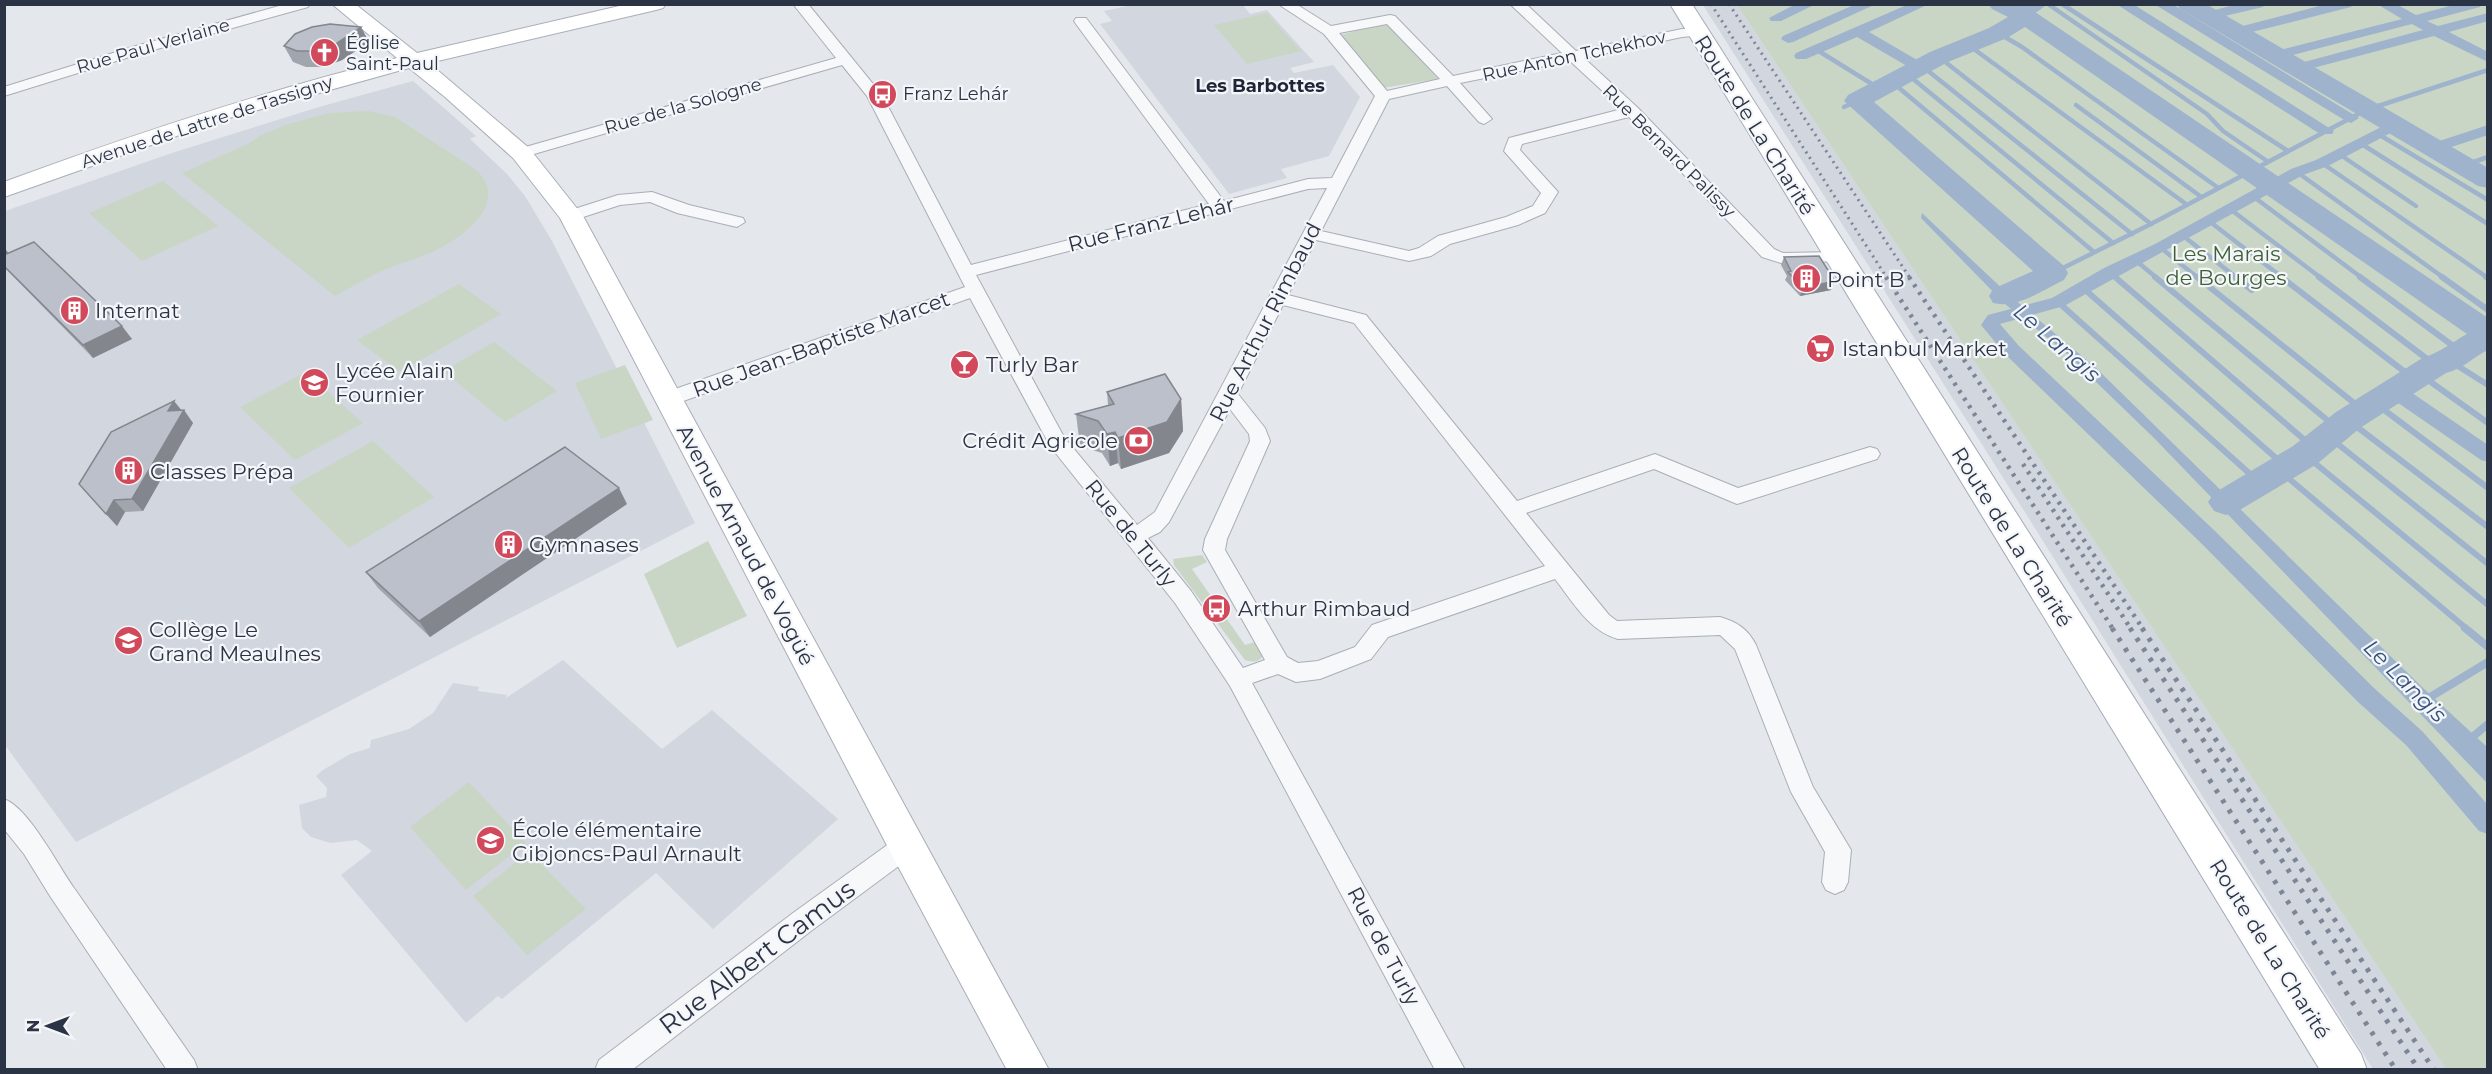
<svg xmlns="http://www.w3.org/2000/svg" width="2492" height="1074" font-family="Montserrat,sans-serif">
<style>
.built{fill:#d2d6de}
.green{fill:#c9d6c5}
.water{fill:#9fb4cc}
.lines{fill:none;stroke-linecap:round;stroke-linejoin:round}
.stream-far2{stroke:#9fb4cc;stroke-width:4.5}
.stream-far1{stroke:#9fb4cc;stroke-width:6}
.stream{stroke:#9fb4cc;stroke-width:8}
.canal{fill:#9fb4cc;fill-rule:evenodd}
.river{fill:#9fb4cc;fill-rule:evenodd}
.street-casing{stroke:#a9aeb7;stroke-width:2}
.secondary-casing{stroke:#a9aeb7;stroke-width:2}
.primary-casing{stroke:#a3abb8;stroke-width:2}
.street{fill:#f7f8fa;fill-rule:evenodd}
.secondary{fill:#fff;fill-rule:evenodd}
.primary{fill:#fff;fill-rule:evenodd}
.rail-far2{stroke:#7d8696;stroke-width:3;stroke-dasharray:2 4.5;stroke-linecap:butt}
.rail-far1{stroke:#7d8696;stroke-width:4.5;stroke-dasharray:3 6;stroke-linecap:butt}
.rail{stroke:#7d8696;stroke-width:5;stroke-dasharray:4 8;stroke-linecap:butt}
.wall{fill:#a1a5ae}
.shaded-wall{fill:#83868d}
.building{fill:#bbc0ca;stroke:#83868d;stroke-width:1.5}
.labels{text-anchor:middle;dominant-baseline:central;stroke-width:4.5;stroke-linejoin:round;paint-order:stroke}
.far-poi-label{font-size:18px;fill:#2b3445;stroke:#f4f6f9;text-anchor:start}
.far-street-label{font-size:18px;fill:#2b3445;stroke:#f4f6f9}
.far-neighbourhood-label{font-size:18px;font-weight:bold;fill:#1d2536;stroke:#f4f6f9}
.street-label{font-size:21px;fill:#2b3445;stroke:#f4f6f9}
.park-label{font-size:21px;fill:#3f6138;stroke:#f4f6f9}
.poi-label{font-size:21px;fill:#2b3445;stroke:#f4f6f9;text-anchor:start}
.water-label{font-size:22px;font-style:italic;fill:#34527a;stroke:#f4f6f9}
.near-street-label{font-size:26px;fill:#2b3445;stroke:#f4f6f9}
</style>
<rect width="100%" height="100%" fill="#e4e7ec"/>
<g class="built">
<polygon points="1242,4 1250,14 1267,10 1314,62 1290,68 1294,73 1333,65 1360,97 1329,156 1281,169 1287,178 1229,194 1100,24 1112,21 1104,11 1132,5"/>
<polygon points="1703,5 1737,5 2446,1069 2373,1069 2021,506"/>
<polygon points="413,81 476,136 470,139 507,174 525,196 552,241 695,523 76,842 5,745 5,211 175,152 319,107"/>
<polygon points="563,660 662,749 712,710 838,819 713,929 656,873 502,999 498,996 466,1023 341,875 372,851 357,840 330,843 311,837 302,828 299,805 326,797 327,788 316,776 323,770 350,754 370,748 371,740 409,729 433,713 453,683 479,687 478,691 507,695 506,698"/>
</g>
<g class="green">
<polygon points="1737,5 2487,5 2487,1069 2446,1069"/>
<polygon points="1267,13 1301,51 1247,64 1214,25"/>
<polygon points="1386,23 1390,24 1438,79 1383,88 1340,35"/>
<path d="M368 111 395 117 475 169C514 203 458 242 427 254 413 260 398 264 384 270 367 277 351 288 335 296L182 173 248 144 259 136 288 124 330 113Z"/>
<polygon points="163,181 218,226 142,261 89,213"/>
<polygon points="459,284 501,314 400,372 357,340"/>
<polygon points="494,342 557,391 505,422 443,371"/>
<polygon points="625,365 653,420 601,439 575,383"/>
<polygon points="306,372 363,423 295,460 240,407"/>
<polygon points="373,441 434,497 349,548 289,488"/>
<polygon points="708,541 747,616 677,648 644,574"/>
<path d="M1202 555 1207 562 1192 569 1245 645 1258 641 1263 656C1258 663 1252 662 1245 660L1174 565 1173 559Z"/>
<polygon points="469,782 526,843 466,890 410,827"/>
<polygon points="529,852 586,909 527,955 473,896"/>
</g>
<polygon class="water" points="1922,213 2008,294 2095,367 2421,686 2487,747 2487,783 2154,438 2064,351 2005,304 1921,218"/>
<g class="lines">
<g class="stream-far2">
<polyline points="2048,4 2207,114 2223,131 2267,161"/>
<polyline points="2062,4 2288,151"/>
<polyline points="2026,17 2044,4"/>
<polyline points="1998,33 2022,47 2217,187"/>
<polyline points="1967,44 2186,204"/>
<polyline points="1817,50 1880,89"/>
<polyline points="1939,57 2151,224"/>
<polyline points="1922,66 2132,234"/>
<polyline points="1907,74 2113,243"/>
<polyline points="1892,82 2094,252"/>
<polyline points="2076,105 2200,196"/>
<polyline points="1844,107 1857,101"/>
<polyline points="2378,134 2488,200"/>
<polyline points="2360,143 2488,224"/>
<polyline points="2339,154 2416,206"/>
<polyline points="2322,163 2488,278"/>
<polyline points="2462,166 2488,157"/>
<polyline points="2297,172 2444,278"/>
<polyline points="2254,197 2362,278"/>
<polyline points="2230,209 2321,278"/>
<polyline points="2209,221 2283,278"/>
<polyline points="2182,235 2237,278"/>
<polyline points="2161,248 2198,278"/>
<polyline points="2135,260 2157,278"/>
<polyline points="2110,272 2117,278"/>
<polyline points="2053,273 2151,224 2366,110 2488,70"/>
</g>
<g class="stream-far1">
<polyline points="2115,277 2314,448"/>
<polyline points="2155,277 2338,429"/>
<polyline points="2197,277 2364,411"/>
<polyline points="2235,277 2252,290"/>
<polyline points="2281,277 2414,379"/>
<polyline points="2319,277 2435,365"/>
<polyline points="2360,277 2460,351"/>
<polyline points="2442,277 2488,310"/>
<polyline points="2486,277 2488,278"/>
<polyline points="2082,287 2285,466"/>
<polyline points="2058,302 2259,482"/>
<polyline points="2450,361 2488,385"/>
<polyline points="2421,375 2488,423"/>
<polyline points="2375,403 2488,488"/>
<polyline points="2348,420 2488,527"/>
<polyline points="2329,437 2488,564"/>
<polyline points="2305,455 2488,605"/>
<polyline points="2280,471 2467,629"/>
</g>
<g class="stream">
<polyline points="2465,628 2488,647"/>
<polyline points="2427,699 2488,662"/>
<polyline points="2470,739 2488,724"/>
</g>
<g class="canal">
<polygon points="1796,4 1816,4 1781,21 1771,21 1769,18"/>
<polygon points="1856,4 1876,4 1793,42 1788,43 1781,39 1783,36"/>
<polygon points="1909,4 1929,4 1869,32 1924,64 1926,67 1924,70 1914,70 1857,37 1806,59 1796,59 1794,56 1796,53"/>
<polygon points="2018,4 2036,4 2041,9 2034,13"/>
<polygon points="2116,4 2133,4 2334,131 2332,134 2320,134"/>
<polygon points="2154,4 2172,4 2359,118 2351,123 2346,121"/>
<polygon points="2238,4 2265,4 2263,7 2208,20 2201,16 2203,13"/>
<polygon points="2327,4 2353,4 2351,7 2236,36 2229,32 2231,29"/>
<polygon points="2377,4 2396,4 2416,15 2457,4 2482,4 2480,7 2427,21 2438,26 2488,13 2488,21 2449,32 2488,52 2488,62 2434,36 2298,72 2291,68 2293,65 2423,30 2412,24 2277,59 2270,55 2272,52 2402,19"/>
<polygon points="2395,120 2403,125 2400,128 2328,166 2303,175 2064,306 2000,324 2019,346 2216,532 2374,688 2422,731 2488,805 2488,834 2479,831 2406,745 2358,702 2202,544 2005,354 1981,325 1988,315 2052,298 2104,268 2155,244 2291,169 2316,160"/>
<polygon points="2488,125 2488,135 2433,153 2425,148 2427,145"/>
<polygon points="2395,384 2402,386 2488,445 2488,462 2481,460 2388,396 2385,391 2388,386"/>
</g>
<g class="river">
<path d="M1988 4H2020L2035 12 2488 318V350C2472 358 2464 368 2446 373L2360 428 2317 464 2238 511 2226 515 2214 511 2208 502 2214 493 2293 446 2336 412 2424 357C2440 353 2452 342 2467 334L2025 27 2007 38 1948 62 1874 102 2064 266 2068 273 2064 280C2043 290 2017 309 1993 303L1989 296 1993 289 2033 271 1844 101 1848 95 1930 52 1989 28 2008 17 1992 9Z"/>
<polygon points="2176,4 2206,4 2488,168 2488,188 2478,186 2180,9"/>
</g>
<defs>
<g id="street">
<polygon points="286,4 310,4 308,7 139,54 4,96 4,87 129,48"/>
<path d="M793 4H808L882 95 971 265 1209 204 1076 24 1074 21 1076 18H1086L1224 201 1308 179 1332 178 1375 96 1324 34 1278 4H1296L1331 26 1390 15 1395 16 1453 76 1562 53 1510 4H1526L1576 51 1682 29H1703L1705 32 1703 35 1682 37 1584 58 1638 108 1774 249 1783 253 1837 252 1843 253 1846 257 1843 261 1781 263 1762 257 1629 117 1522 144 1520 150 1558 192 1545 213 1518 225 1450 244 1431 256 1409 261 1316 240 1288 295 1366 315 1517 501 1655 454 1738 488 1870 447 1877 449 1880 454 1877 459 1737 504 1654 469 1526 513 1609 615 1617 621 1720 617C1737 622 1748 629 1756 645L1813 787 1851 850 1848 882 1844 890 1835 894 1826 890 1822 882 1825 852 1791 792 1735 649 1720 635 1618 639C1589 631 1573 602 1555 579L1388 637 1371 659 1320 679 1296 682 1278 674 1252 683 1465 1070H1435L1230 686 1175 603 1050 446 970 298 675 404 668 406 661 404 658 399 661 394 965 287 867 96 842 65 527 156 521 158 513 153 515 150 836 58ZM1387 24 1440 79 1387 91 1339 33ZM1570 61 1622 109 1509 138 1504 151 1541 193 1533 206 1506 217 1438 236 1419 248 1409 251 1321 231 1389 99 1447 86 1479 122 1484 124 1492 119 1460 83ZM1327 188 1155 512 1137 525 1064 437 976 275 1308 189ZM1283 305 1354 323 1545 566 1372 625 1355 647 1318 661 1298 663 1287 657 1225 550 1227 539 1270 441 1265 428 1238 394ZM1230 409 1249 434 1250 441 1205 539 1203 550 1265 660 1243 668 1191 591 1148 538 1160 532 1169 522Z"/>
<polygon points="652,192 689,205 743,218 745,222 737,227 677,213 650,202 620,205 571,221 563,216 565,212 618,195"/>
<path d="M4 799C29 808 58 866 74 888 114 945 154 1003 194 1060L198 1070H167L50 896 24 854 4 829Z"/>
<polygon points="906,835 915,838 919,846 915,854 811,931 632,1070 595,1070 599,1060 793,913 897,838"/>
</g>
<path id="secondary" d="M332 4H355L417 53 628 4H666L663 8 656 10 429 63 529 148 583 216 1049 1070H1007L893 857 560 218 513 158 445 97 409 68 222 120 4 197V182C134 134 264 91 397 58Z"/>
<polygon id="primary" points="1670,4 1692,4 2361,1054 2367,1070 2320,1070"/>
</defs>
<use href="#street" class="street-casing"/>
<use href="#secondary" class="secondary-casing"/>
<use href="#primary" class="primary-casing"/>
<use href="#street" class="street"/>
<use href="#secondary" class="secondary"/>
<use href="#primary" class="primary"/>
<g class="rail-far2">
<polyline points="1711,4 1887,278"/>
<polyline points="1729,4 1910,278"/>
</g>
<g class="rail-far1">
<polyline points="1886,277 2113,629"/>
<polyline points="1909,277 2143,629"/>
<polyline points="2023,464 2131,629"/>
</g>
<g class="rail">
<polyline points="2112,628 2396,1070"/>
<polyline points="2130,628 2419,1070"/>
<polyline points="2142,628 2434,1070"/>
</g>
</g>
<g class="wall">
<polygon points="369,42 342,60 324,67 306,67 293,62 284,46"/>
<polygon points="4,248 9,253 132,339 93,358 4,267"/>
<polygon points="1784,257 1831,290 1800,296 1785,280 1787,276 1781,265"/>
<polygon points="1107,392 1181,399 1183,431 1169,453 1121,469 1118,463 1110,466 1102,453 1080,446 1076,414 1108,405"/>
<polygon points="182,411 193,423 143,511 125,512 117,526 79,484"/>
<polygon points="627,504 430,637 378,588 366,572"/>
</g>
<g class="shaded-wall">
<polygon points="361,27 369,42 342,60 324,67 316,51"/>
<polygon points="4,248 11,256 4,260"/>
<polygon points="1835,281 1831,290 1800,296 1803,288"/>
<polygon points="122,326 132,339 93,358 83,345"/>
<polygon points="1181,399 1183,431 1169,453 1121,469 1118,438"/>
<polygon points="174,401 183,412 184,410 193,423 143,511 132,499 168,411"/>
<polygon points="1115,432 1118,463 1110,466 1107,434"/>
<polygon points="619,488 627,504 430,637 419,621"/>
<polygon points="114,500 125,512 117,526 106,514"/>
</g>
<g class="building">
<polygon points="330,24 361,27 334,45 316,51 297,51 284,46 295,34 312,27"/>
<polygon points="34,242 122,326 83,345 4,266 4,255"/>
<polygon points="1819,256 1835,281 1803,288 1788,272 1791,271 1784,257"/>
<polygon points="1165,374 1181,399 1167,422 1118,438 1115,432 1107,434 1098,421 1076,414 1114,404 1107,392"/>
<polygon points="174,401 168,411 184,410 132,499 114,500 106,514 79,484 111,432"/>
<polygon points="565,447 619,488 419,621 366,572"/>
</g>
<defs>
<symbol id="church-disc" viewBox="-11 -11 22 22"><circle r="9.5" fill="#d1495b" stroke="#f4f6f9"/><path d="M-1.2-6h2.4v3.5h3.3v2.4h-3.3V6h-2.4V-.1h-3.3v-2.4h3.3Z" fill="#fff"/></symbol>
<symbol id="bus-disc" viewBox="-11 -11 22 22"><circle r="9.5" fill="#d1495b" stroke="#f4f6f9"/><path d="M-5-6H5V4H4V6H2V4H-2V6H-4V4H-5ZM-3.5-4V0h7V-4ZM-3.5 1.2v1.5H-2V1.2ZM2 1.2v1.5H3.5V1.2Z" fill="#fff"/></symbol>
<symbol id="building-disc" viewBox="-11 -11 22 22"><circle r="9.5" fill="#d1495b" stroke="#f4f6f9"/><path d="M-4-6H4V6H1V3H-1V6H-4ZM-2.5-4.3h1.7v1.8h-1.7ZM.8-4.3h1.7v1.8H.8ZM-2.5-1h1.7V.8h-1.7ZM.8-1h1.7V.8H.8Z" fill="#fff"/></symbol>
<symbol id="supermarket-disc" viewBox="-11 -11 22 22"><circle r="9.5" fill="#d1495b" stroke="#f4f6f9"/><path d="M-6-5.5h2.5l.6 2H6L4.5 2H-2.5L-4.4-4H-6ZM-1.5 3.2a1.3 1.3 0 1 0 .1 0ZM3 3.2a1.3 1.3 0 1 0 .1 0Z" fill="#fff"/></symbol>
<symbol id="bar-disc" viewBox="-11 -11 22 22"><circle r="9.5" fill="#d1495b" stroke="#f4f6f9"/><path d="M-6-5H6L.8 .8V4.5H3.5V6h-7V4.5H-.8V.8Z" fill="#fff"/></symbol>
<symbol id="school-disc" viewBox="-11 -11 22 22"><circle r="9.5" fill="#d1495b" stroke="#f4f6f9"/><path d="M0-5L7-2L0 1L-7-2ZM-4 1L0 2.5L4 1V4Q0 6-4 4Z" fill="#fff"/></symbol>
<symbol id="bank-disc" viewBox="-11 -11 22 22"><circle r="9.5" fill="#d1495b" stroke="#f4f6f9"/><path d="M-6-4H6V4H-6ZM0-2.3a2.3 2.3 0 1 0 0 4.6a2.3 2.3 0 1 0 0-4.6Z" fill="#fff"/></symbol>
</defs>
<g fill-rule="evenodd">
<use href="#church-disc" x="308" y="36" width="33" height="33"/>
<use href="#bus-disc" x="866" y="78" width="33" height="33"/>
<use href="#building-disc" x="1790" y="262" width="33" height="33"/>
<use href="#building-disc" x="58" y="294" width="33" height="33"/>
<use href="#supermarket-disc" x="1804" y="332" width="33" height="33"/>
<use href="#bar-disc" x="948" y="348" width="33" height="33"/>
<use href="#school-disc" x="298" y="366" width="33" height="33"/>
<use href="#bank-disc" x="1122" y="424" width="33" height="33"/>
<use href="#building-disc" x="112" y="454" width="33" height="33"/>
<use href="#building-disc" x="492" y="528" width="33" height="33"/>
<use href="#bus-disc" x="1200" y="592" width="33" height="33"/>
<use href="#school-disc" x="112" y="624" width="33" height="33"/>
<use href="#school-disc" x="474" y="824" width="33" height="33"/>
</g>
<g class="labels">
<g class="far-poi-label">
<text x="346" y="43">Église<tspan x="346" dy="21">Saint-Paul</tspan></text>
<text x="903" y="94">Franz Lehár</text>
</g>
<g class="far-street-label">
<text transform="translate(153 46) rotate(-16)">Rue Paul Verlaine</text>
<text transform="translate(1574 56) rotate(-12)">Rue Anton Tchekhov</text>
<text transform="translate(683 106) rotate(-16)">Rue de la Sologne</text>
<text transform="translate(207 122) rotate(-18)">Avenue de Lattre de Tassigny</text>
<text transform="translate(1669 151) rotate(45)">Rue Bernard Palissy</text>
</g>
<g class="far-neighbourhood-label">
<text x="1260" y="86">Les Barbottes</text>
</g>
<g class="street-label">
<text transform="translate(1755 125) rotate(58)">Route de La Charité</text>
<text transform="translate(1151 224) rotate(-14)">Rue Franz Lehár</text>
<text transform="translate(1265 322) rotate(-63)">Rue Arthur Rimbaud</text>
<text transform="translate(821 344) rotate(-20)">Rue Jean-Baptiste Marcet</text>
<text transform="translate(1131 533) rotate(51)">Rue de Turly</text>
<text transform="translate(2012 537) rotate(58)">Route de La Charité</text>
<text transform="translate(746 545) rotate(62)">Avenue Arnaud de Vogüé</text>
<text transform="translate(1384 946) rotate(62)">Rue de Turly</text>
<text transform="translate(2270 949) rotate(58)">Route de La Charité</text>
</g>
<g class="park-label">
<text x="2226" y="253">Les Marais<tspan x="2226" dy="24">de Bourges</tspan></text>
</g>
<g class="poi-label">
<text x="1827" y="279">Point B</text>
<text x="95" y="310">Internat</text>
<text x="1842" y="348">Istanbul Market</text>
<text x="986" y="364">Turly Bar</text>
<text x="335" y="370">Lycée Alain<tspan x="335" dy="24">Fournier</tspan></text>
<text x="1118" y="440" text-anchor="end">Crédit Agricole</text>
<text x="150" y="471">Classes Prépa</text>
<text x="529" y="544">Gymnases</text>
<text x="1238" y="608">Arthur Rimbaud</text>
<text x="149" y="629">Collège Le<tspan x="149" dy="24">Grand Meaulnes</tspan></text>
<text x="512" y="829">École élémentaire<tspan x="512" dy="24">Gibjoncs-Paul Arnault</tspan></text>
</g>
<g class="water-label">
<text transform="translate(2057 343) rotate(41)">Le Langis</text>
<text transform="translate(2405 681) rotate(45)">Le Langis</text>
</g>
<g class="near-street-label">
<text transform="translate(757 957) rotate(-37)">Rue Albert Camus</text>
</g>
</g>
<rect width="2492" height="1074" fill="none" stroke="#2b3445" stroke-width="12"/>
<g transform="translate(48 1026) rotate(270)" stroke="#f4f6f9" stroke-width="4.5" paint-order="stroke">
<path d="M0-4.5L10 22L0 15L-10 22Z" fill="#2b3445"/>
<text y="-9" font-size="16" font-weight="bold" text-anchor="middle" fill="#2b3445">N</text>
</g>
</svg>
